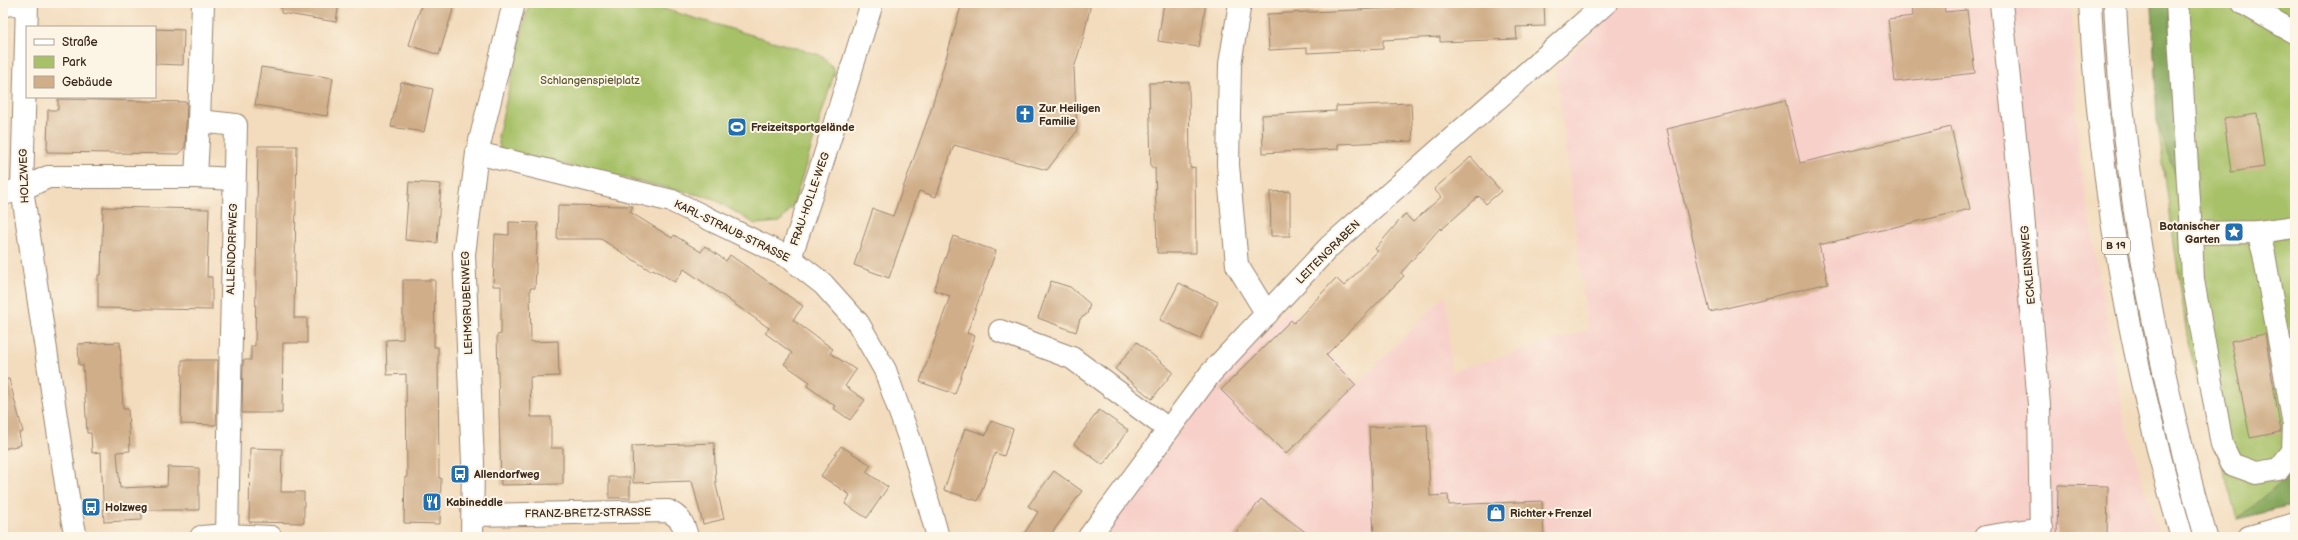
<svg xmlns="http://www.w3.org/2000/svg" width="2298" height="540" font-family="'Balsamiq Sans',sans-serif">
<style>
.built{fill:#f7d0ca}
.green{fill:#a7c168;stroke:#717643}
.forest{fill:#85a75c;stroke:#60683d}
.building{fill:#d0ae89}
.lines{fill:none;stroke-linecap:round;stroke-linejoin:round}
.minor-casing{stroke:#97836e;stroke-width:24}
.major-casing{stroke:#97836e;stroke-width:24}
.minor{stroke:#fff;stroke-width:22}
.major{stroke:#fff;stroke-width:22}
.labels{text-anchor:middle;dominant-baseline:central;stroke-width:4;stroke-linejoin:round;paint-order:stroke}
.shield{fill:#fcf5e5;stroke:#75675a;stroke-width:1}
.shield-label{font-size:10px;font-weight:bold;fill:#3b2a1e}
.park-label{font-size:11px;fill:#5b5734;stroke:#fcf5e5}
.poi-label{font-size:11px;font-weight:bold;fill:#3b2a1e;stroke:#fcf5e5;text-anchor:start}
.street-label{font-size:11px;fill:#3b2a1e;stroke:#fcf5e5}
</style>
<rect width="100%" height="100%" fill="#fcf5e5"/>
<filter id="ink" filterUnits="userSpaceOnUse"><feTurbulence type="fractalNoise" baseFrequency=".025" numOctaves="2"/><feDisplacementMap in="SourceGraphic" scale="8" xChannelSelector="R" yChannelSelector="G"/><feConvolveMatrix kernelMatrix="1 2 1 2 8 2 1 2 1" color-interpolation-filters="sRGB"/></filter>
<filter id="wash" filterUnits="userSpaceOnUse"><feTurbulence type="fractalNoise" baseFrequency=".012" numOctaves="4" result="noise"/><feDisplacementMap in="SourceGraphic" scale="16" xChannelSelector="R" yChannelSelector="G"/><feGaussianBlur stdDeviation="0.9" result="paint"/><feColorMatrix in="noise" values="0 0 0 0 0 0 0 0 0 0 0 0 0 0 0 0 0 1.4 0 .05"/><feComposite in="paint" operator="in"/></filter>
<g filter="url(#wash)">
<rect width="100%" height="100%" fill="#f3dcbd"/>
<polygon class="built" points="1623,3 2071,3 2079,159 2124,418 2160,537 1102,537 1217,382 1287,309 1359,383 1446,295 1451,372 1588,330 1556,69"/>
<g class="green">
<polygon points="529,3 644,3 823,56 835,71 793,206 780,222 755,224 712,198 500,150 498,136"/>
<polygon points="2152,3 2295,3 2295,505 2237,519 2188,343 2157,120"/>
</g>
<g class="forest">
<polygon points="2152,3 2169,3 2179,189 2157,120"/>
<polygon points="2295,470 2295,505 2237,519"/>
</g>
<g id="blocks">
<g class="building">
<polygon points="282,3 339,3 336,22 281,13"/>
<polygon points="422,3 455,3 439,55 409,45"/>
<polygon points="962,3 1091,3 1083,39 1074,68 1077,131 1047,170 954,145 936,197 919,191 889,278 854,265 873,209 893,216 930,113"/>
<polygon points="1164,3 1206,3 1199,47 1158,41"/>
<polygon points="1400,3 1544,3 1545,26 1516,27 1517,39 1440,42 1440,37 1383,40 1383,49 1307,53 1307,48 1269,50 1267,14 1400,8"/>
<polygon points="1912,3 1944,3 1945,12 1967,10 1975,73 1895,82 1888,19 1913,16"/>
<polygon points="155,29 184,30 183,65 155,64"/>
<polygon points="261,67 333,78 327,116 255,105"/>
<polygon points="401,82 433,89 424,132 391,127"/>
<polygon points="1189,82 1190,168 1195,167 1196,253 1157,253 1155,168 1151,168 1149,83"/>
<polygon points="58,99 187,102 185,147 179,154 47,152 48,110 58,110"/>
<polygon points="1785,100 1800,163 1951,127 1970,209 1819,245 1828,283 1710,312 1667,129"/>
<polygon points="1411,103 1413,141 1338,144 1338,149 1263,153 1262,115 1336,111 1336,106"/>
<polygon points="2257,114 2264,167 2231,172 2224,119"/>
<polygon points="258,146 297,146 294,318 307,318 307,343 283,343 282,413 242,413 243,360 251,360 251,346 255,346"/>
<polygon points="1471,157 1501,191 1486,204 1479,196 1441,230 1440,228 1401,273 1404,276 1326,355 1356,385 1286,454 1221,390 1291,320 1294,323 1336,278 1344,286 1378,251 1375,249 1405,214 1413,222 1441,197 1434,189"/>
<polygon points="409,182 441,184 437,243 405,240"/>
<polygon points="1290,191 1290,236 1271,236 1270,192"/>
<polygon points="558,205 633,206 630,212 672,238 674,235 701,252 705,246 726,261 730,255 803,306 793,320 833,349 830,353 856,370 845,386 865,400 850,420 833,408 835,406 807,386 810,382 784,364 792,353 765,333 769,328 684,269 675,282 653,269 651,271 601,239 557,239"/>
<polygon points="103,207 209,209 207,277 212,277 212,310 98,308 98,275 101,275"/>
<polygon points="509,222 538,223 535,288 530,288 531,342 558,341 559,376 530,377 531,417 551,417 551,448 563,448 563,484 501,485 497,335 501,334 501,286 493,286 495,234 509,235"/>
<polygon points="953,236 996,251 967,333 975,336 955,394 920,382 950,296 934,290"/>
<polygon points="403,280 435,280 434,347 438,347 439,478 441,478 440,524 404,523 405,477 407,478 406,374 387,375 386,340 403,339"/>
<polygon points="1051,281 1070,287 1090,304 1087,314 1080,319 1076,332 1038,318"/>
<polygon points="1179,283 1218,302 1200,339 1160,320"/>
<polygon points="2265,334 2281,432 2250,438 2231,341"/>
<polygon points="120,342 123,409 128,409 130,451 117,452 120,488 167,486 168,467 199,468 199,510 142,510 142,520 104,522 101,452 92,453 91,433 87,433 83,365 79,365 78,344"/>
<polygon points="1137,342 1173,372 1152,399 1115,369"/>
<polygon points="182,360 218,360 216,425 181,424"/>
<polygon points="9,379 23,432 19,433 21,445 3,449 3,380"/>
<polygon points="1099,410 1128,430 1103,465 1074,444"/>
<polygon points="991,421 1013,429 1004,456 995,453 978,501 944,490 965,428 986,435"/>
<polygon points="1427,425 1430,496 1448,495 1449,505 1542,501 1544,537 1374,537 1369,427"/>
<polygon points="714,443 716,485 724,519 703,524 692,481 633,483 632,446"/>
<polygon points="841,446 871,465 866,472 888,487 867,518 845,504 850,495 821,476"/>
<polygon points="250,448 282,449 281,492 304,492 304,523 249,522"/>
<polygon points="1054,471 1082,491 1049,537 1022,537 1038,512 1028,506"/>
<rect x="609" y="477" width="21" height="21"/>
<polygon points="2058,485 2108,486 2107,537 2057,537"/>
<polygon points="1261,499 1312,537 1233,537"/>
</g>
</g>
</g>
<g filter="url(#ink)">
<use href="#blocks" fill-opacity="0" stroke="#97836e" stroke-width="1"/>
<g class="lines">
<defs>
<g id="minor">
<polyline points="27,3 22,189 69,504 76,537"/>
<polyline points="1240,3 1230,64 1228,165 1237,265 1267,314"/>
<polyline points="2001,3 2022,203 2039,405 2041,537"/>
<polyline points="2177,3 2191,233 2258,232 2295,227"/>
<polyline points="2243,3 2295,33"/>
<polyline points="3,5 27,3"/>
<polyline points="199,121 203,3"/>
<polyline points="477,153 672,201 790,258 823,284 858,323 885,370 913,449 938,537"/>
<polyline points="3,194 22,189 48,177 196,177"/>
<polyline points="2191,233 2193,280 2222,445 2231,464 2256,473 2279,469 2293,451 2294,425 2264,254 2258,232"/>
<polyline points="790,258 822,164 872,3"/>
<polyline points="1000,331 1072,358 1168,429"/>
<path d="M474 515 668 511C680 517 684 524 687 537"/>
<path d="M227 535C229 398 233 262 236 125L199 121 196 177 234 179"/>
<polyline points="201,537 227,535 271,537"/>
<polyline points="472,537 473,463 464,254 477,153 514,3"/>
<polyline points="1089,537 1210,374 1330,246 1606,3"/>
<polyline points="1985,537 2042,528"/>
<polyline points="2249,537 2295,524"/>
</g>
<g id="major">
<path d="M2090 3C2099 184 2131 363 2182 537"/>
<path d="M2115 3C2123 184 2156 364 2206 537"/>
</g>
</defs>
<use href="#minor" class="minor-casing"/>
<use href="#major" class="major-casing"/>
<use href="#minor" class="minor"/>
<use href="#major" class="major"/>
</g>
</g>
<defs>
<symbol id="church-square" viewBox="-11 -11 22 22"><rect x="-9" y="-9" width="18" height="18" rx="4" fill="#1f6fb2" stroke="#fcf5e5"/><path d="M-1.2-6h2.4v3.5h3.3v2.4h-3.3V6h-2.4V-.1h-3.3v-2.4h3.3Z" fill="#fff"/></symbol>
<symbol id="stadium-square" viewBox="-11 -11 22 22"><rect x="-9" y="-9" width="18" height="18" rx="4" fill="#1f6fb2" stroke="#fcf5e5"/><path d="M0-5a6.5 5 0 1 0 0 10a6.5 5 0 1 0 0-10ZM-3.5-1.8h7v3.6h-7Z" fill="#fff"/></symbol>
<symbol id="sight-square" viewBox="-11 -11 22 22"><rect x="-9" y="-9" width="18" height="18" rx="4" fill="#1f6fb2" stroke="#fcf5e5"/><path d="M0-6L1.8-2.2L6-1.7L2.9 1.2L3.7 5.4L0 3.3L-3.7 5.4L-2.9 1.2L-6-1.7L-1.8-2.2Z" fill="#fff"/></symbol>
<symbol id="bus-square" viewBox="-11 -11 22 22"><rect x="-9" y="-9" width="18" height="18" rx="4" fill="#1f6fb2" stroke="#fcf5e5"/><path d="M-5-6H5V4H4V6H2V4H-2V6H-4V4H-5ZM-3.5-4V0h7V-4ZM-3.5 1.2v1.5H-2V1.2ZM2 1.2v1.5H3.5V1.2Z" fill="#fff"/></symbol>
<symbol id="restaurant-square" viewBox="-11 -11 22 22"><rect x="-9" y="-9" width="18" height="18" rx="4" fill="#1f6fb2" stroke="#fcf5e5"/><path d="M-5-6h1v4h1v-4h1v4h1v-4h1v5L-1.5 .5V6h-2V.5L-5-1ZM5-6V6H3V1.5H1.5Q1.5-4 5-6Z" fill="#fff"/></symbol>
<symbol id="shop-square" viewBox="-11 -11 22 22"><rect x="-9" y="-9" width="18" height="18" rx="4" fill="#1f6fb2" stroke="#fcf5e5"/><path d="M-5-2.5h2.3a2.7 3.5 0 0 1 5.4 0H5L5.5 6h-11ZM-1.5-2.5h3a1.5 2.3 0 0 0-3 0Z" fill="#fff"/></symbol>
</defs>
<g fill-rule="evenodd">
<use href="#church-square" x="1014" y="103" width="22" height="22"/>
<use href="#stadium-square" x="726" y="116" width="22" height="22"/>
<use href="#sight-square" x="2223" y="221" width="22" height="22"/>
<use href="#bus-square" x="449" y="463" width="22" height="22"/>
<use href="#restaurant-square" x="421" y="491" width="22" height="22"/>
<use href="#bus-square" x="80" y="496" width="22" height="22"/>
<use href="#shop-square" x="1485" y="502" width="22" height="22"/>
</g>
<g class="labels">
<rect class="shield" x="2102" y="238" width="28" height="16" rx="3"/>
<g class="shield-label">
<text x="2116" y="246">B 19</text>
</g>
<g class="park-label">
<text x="590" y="80">Schlangenspielplatz</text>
</g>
<g class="poi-label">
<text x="1039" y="108">Zur Heiligen<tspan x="1039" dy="13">Familie</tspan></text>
<text x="751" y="127">Freizeitsportgelände</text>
<text x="2220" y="226" text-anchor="end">Botanischer<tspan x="2220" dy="13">Garten</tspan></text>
<text x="474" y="474">Allendorfweg</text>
<text x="446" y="502">Kabineddle</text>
<text x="105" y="507">Holzweg</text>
<text x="1510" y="513">Richter+Frenzel</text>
</g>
<g class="street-label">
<text transform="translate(24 176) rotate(-92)">HOLZWEG</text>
<text transform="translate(810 199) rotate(-71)">FRAU-HOLLE-WEG</text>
<text transform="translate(732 231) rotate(26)">KARL-STRAUB-STRASSE</text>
<text transform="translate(232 249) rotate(-88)">ALLENDORFWEG</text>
<text transform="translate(1328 252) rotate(-45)">LEITENGRABEN</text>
<text transform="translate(2028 265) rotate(-95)">ECKLEINSWEG</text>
<text transform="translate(467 303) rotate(-92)">LEHMGRUBENWEG</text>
<text transform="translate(588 513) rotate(-1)">FRANZ-BRETZ-STRASSE</text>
</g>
</g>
<rect width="2298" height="540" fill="none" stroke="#fcf5e5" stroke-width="16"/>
<rect x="26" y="26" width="130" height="72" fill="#fcf5e5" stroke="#afa495"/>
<rect x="34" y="39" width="20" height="6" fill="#ffffff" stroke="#afa495"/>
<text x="62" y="46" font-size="12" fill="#3b2a1e">Straße</text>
<rect x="34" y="56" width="20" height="12" fill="#a7c168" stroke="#afa495"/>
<text x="62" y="66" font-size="12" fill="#3b2a1e">Park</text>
<rect x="34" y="76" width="20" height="12" fill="#d0ae89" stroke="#afa495"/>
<text x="62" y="86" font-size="12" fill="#3b2a1e">Gebäude</text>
</svg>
